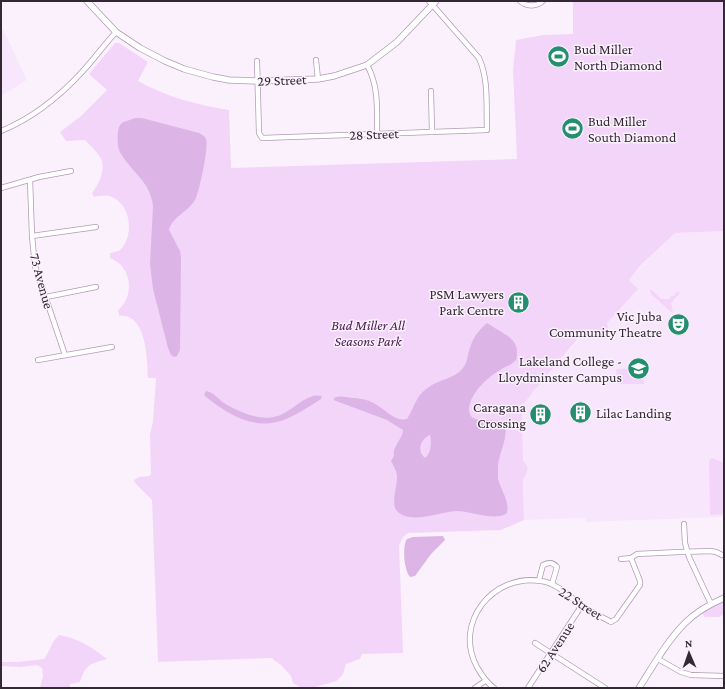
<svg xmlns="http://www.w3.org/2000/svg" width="725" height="689" font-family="'Crimson Pro',serif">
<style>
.built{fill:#f8e7fc}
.green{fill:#f3d5fa}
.water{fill:#ddb4e6;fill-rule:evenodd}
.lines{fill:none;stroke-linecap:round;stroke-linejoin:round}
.minor-casing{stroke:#b29bb7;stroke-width:6}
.tertiary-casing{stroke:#b29bb7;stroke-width:7}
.minor{stroke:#fff;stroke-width:4.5}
.tertiary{stroke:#fff;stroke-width:5.5}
.labels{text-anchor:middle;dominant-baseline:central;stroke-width:3;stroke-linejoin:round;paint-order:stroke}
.poi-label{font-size:14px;fill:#322934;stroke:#fbf1fd;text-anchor:end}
.street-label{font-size:14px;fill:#322934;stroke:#fbf1fd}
.park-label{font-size:14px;font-style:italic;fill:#481753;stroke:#fbf1fd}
</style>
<rect width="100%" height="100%" fill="#fbf1fd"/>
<g class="built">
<polygon points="1,29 4,31 27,80 1,96"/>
<polygon points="724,231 724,517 586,522 585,518 524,520 522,403 582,336 642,265 675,233"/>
</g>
<g class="green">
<path d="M573 1H724V231L675 233 641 265 629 280 638 289 607 323 608 327 607 332C599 335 593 335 586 329L548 374 549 376 532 392V394L522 405 523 461C530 466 528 473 523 479L524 520 501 530 408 533 403 537 399 545 403 653 362 654 360 659 346 664 343 674 337 681 311 688H302L293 683 291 676 281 665 275 661 272 658 158 662 152 500 135 483 134 480 139 477 149 476 151 474 150 435 153 421 156 378H148C147 360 147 313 119 316L118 310C131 299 133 279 121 265 118 262 114 260 110 258V253C114 252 118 252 121 249 134 235 131 205 112 197 107 195 99 196 94 197L92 193C99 184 107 167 100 157 96 151 90 145 85 140L66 141 60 132 81 116 107 90 89 74 115 43H119L148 62 138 81C167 97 197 105 229 110L231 168 517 159 513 71 516 40 543 35 573 34Z"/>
<polygon points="650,290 652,290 661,299 669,299 671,296 674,296 676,292 679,292 680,293 671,303 673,313 672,313 651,294"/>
<polygon points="643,368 644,384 617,384 616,369"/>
<polygon points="712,458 724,463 724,514 710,515 709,462 710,459"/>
<polygon points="722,602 724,603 724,614 719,617 705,617 703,615 704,611"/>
<path d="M59 635C78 638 93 648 107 659 90 664 86 664 80 682L70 684V688H40L43 676 42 668 37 665 20 667 1 666V662H18L44 659C50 651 52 641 59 635Z"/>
</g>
<g class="water">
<path d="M135 118H142L199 133C202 135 205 136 206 139 209 147 199 193 195 200 188 212 172 217 169 230L180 251 181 258 180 350 177 356 174 357 171 355 168 348 153 289 150 264 153 206C151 183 132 172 121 154 117 149 116 129 121 124 124 121 131 120 135 118Z"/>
<path d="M487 323C491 325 494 328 498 330 506 335 516 339 517 351 517 354 517 358 516 360 512 365 505 367 500 370 488 377 470 393 469 409 469 428 496 415 504 424 510 432 499 455 498 465 498 469 498 474 498 478 500 489 510 501 507 513 496 522 471 511 456 511 440 512 410 525 397 511 390 503 398 485 397 475 396 470 393 465 391 461L394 456C392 446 403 439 403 430L387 420 336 401 334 400V398C340 395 346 397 352 398 361 398 369 400 377 405 386 410 395 422 407 419 415 407 415 396 429 387 440 379 454 379 463 368 469 360 467 353 471 345 473 337 481 328 487 323ZM430 435C432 442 431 454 425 458 416 450 421 439 430 435Z"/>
<path d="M206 391C214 392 218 399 224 403 239 412 257 420 274 417 289 414 299 400 313 396 315 395 319 396 322 396L321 399C310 406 298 414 286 419 256 432 226 414 204 395Z"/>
<path d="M443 536 445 540 431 554 415 576 410 577C404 570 402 546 407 539L413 537Z"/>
</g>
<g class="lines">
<defs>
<g id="minor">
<path d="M520 1C526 7 537 7 543 1"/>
<polyline points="316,60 318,79"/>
<path d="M257 61 259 133 262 138 487 130C486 106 489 80 479 58L429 1"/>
<path d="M367 65C379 86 377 110 377 134"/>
<polyline points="431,91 432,132"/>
<path d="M1 131C33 118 59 97 82 72 94 59 104 45 116 32"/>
<polyline points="30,180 32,236 35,266 65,355"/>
<polyline points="1,188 39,177 71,171"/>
<polyline points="32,236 96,227"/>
<polyline points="46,297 96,287"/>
<polyline points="38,360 112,347"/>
<polyline points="684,524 685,543 689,557 711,604"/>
<polyline points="621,559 631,558 637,554 680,552 711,551 716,552 722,555"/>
<path d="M539 580 543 565C549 562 553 562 557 567L552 584"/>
<polyline points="535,643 605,688"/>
<polyline points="658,659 681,672 691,675 724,676"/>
<polyline points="475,688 485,681"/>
<path d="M494 688C486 682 482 676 477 667 453 623 493 573 541 581 557 583 570 597 582 606 592 612 602 617 611 622L616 619 640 585V581L631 558"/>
<polyline points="528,688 582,605"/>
</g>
<g id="tertiary">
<polyline points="87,1 116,32 140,48 165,61 184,69 213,77 229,80 258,81 318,79 334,76 367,65 397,42 436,1"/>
<path d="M639 688C653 666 667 641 685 623 696 612 710 604 724 598"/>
</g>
</defs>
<use href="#minor" class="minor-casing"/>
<use href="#tertiary" class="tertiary-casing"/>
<use href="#minor" class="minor"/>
<use href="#tertiary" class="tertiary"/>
</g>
<defs>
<symbol id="stadium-disc" viewBox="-11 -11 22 22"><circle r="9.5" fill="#248f6e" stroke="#fbf1fd"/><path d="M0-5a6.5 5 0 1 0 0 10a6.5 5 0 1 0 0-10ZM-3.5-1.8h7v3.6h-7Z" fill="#fff"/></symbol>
<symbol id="building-disc" viewBox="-11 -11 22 22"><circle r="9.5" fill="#248f6e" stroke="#fbf1fd"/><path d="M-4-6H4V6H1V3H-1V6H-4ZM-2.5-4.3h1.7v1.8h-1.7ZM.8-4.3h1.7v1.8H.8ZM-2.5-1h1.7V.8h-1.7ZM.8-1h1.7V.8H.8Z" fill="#fff"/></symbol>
<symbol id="theatre-disc" viewBox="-11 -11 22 22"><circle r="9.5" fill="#248f6e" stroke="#fbf1fd"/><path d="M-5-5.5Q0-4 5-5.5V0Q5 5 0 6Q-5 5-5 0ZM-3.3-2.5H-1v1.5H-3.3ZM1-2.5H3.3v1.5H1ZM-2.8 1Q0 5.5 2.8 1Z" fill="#fff"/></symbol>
<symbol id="university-disc" viewBox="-11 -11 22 22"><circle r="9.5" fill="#248f6e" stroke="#fbf1fd"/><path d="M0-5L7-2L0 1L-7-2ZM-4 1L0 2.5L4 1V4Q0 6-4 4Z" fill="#fff"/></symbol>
</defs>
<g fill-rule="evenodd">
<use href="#stadium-disc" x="546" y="44" width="25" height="25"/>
<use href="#stadium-disc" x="560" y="116" width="25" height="25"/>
<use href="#building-disc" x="506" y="290" width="25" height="25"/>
<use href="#theatre-disc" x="666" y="312" width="25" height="25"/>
<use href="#university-disc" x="626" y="356" width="25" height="25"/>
<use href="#building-disc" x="568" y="400" width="25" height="25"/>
<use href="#building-disc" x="528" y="402" width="25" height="25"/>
</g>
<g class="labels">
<g class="poi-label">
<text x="574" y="49" text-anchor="start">Bud Miller<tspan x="574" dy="16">North Diamond</tspan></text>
<text x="588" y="121" text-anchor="start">Bud Miller<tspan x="588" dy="16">South Diamond</tspan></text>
<text x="504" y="294">PSM Lawyers<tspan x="504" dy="16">Park Centre</tspan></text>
<text x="662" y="316">Vic Juba<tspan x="662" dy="16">Community Theatre</tspan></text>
<text x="622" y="361">Lakeland College -<tspan x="622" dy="16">Lloydminster Campus</tspan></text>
<text x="526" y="407">Caragana<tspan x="526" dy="16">Crossing</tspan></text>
<text x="596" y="413" text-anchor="start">Lilac Landing</text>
</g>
<g class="street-label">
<text transform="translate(282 80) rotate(-2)">29 Street</text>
<text transform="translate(374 134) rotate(-2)">28 Street</text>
<text transform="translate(42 281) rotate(75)">73 Avenue</text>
<text transform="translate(581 603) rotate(33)">22 Street</text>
<text transform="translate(555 647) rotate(-57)">62 Avenue</text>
</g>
<g class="park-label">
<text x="368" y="325">Bud Miller All<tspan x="368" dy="16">Seasons Park</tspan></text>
</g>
</g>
<rect width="725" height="689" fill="none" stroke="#322934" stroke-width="4"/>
<g transform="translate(689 653) rotate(358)" stroke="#fbf1fd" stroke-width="3" paint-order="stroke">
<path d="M0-3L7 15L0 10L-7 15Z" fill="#322934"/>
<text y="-6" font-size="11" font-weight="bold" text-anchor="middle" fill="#322934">N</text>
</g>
</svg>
